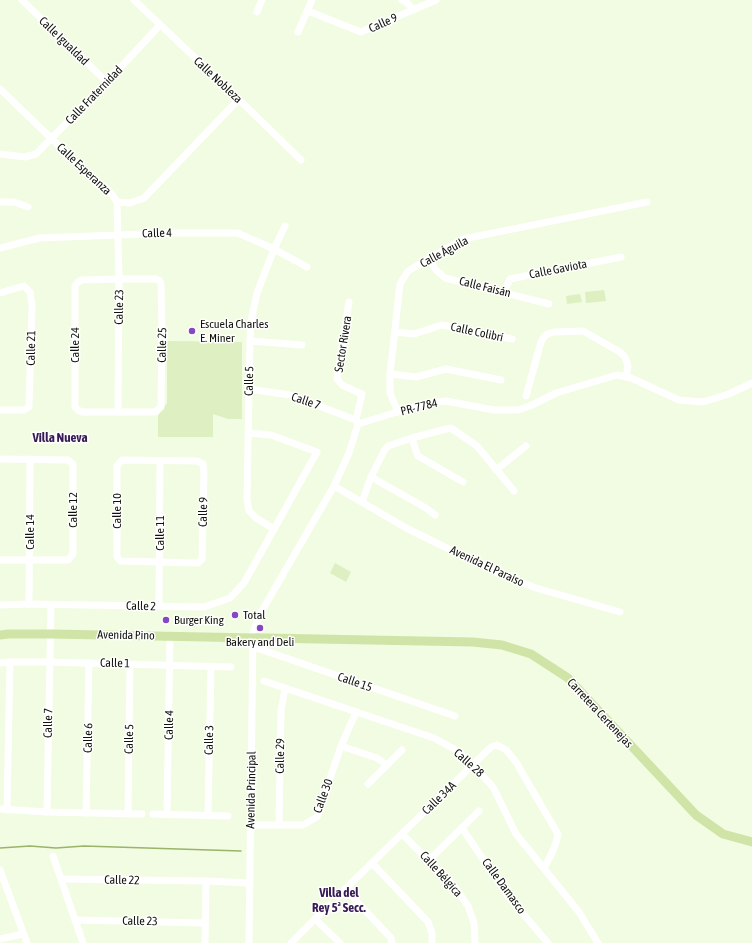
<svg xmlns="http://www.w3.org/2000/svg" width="752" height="943" font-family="'Asap Condensed',sans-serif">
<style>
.garden{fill:#deefc1}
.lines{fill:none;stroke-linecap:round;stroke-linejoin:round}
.stream{stroke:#9ab469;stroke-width:1.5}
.minor{stroke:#fff;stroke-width:7}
.major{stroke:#d0e4a8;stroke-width:9}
.poi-dot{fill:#8549bf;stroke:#fff;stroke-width:1.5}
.labels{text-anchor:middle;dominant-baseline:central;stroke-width:3;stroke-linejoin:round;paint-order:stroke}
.street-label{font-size:12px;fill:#0f1209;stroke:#fff}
.poi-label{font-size:12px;fill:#0f1209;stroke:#fff;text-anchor:start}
.neighbourhood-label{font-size:13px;font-weight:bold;fill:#381c54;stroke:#fff}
</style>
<rect width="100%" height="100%" fill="#f2fce2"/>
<g class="garden">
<polygon points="604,290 606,301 586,303 585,292"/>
<polygon points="580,294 582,302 567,304 566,296"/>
<polygon points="167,341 242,342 242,419 228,419 213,414 213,437 158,437 158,416 167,403"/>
<polygon points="335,563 351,572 346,582 330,573"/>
</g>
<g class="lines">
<polyline class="stream" points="0,848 30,846 56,848 84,846 241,851"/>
<g class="minor">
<polyline points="22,0 107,82"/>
<polyline points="134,0 225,86 301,160"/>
<polyline points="402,0 405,1 414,10"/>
<polyline points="308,11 361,32 436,0"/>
<polyline points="257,12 262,0"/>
<polyline points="298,32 312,0"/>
<polyline points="0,89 52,139 77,164 111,193 117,202 130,203 144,198 239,99"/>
<polyline points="0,154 25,157 36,154 107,82 160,25"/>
<polyline points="0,202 14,202 28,207"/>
<polyline points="117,202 119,279 118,411"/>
<polyline points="0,248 39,238 173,233 238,233 274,249 307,267"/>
<polyline points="430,258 435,269 445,278 549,304"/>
<polygon points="119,279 156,279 160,281 161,285 162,330 161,407 155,412 82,412 78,410 75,407 75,286 78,282 82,280"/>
<polyline points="504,292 510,279 621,257"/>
<polyline points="0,293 24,286 30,292 32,305 29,407 24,410 0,410"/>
<polyline points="349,302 337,379 342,385 362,394 356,420"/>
<polyline points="395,332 414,334 442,325 512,339"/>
<polyline points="250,341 302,345"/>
<polyline points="390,374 416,377 446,369 501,380"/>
<polyline points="249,389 290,395 356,420 357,423"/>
<polyline points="526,396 541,342 544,337 547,334 554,332 583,331 620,352 625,357 628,366 626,377"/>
<polyline points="398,412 390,393 390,374 400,284 408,271 463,239 647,202"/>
<polyline points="412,438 416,451 418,456 463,482"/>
<polyline points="0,459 68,460 73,464 73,554 68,560 0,560"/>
<polygon points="122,460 197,461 203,464 204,472 202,559 198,563 120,561 117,557 117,466"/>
<polyline points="496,470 522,449 526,446"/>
<polyline points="371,477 426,508 435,515"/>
<polyline points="334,486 408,529 502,575 536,588 620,612"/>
<polyline points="362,502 371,477 384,451 388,446 412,438 446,429 451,428 477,446 514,491"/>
<polyline points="274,529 256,518 249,511 247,499 250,341 251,321 257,293 274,249 285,226"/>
<polyline points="29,604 30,459"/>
<polyline points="0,605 29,604 204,607 230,598 244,583 317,452 271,435 248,433"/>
<polyline points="159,606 160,461"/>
<polyline points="254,647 455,716"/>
<polyline points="0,663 10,662 48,662 231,667"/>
<polyline points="264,681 434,738 458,751 473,765 493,787 516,834 579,912 598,943"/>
<polyline points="341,746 377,758 387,765"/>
<polyline points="368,784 402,750"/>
<polyline points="0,809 47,812 142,814"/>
<polyline points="7,810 10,662"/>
<polyline points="47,812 51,605"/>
<polyline points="86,813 89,663"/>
<polyline points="128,814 130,664"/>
<polyline points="153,814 228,816"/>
<polyline points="167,814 170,636"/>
<polyline points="208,815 211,666"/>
<polyline points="251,825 303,825 317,817 341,746 356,712"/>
<polyline points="279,825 281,711 285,688"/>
<polyline points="462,828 508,896 548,943"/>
<polyline points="402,834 455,887 468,906 474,923 475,943"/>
<polyline points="53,856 83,943"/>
<polyline points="429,860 479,811"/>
<polyline points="372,863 428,922 432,933 432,943"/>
<polyline points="0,870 27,943"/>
<polyline points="61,879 206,881 250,883"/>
<polyline points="345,889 391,938 392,943"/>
<path d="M338 896 491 747 497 745 506 750 516 762 524 776 558 834C556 847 550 857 544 868"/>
<polyline points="315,919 340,943"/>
<polyline points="75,920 205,923"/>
<polyline points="0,939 23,934"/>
<polyline points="205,943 206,881"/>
<polyline points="249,943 253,633 259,616 334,486 349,453 358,424 423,404 446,401 494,410 518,410 530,406 556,393 617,375 631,378 679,400 703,402 729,394 752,383"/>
<polyline points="291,943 329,905"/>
</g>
<polyline class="major" points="0,635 8,634 51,634 473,642 502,645 531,654 568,678 696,815 723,834 752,842"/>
</g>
<g class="poi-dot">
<circle cx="192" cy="331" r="4"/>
<circle cx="235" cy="615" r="4"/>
<circle cx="166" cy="620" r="4"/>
<circle cx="260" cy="628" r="4"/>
</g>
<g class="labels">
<g class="street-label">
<text transform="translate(383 23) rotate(-24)">Calle 9</text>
<text transform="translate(64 41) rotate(44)">Calle Igualdad</text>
<text transform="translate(218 80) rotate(43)">Calle Nobleza</text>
<text transform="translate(94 95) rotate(-46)">Calle Fraternidad</text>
<text transform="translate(84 169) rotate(43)">Calle Esperanza</text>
<text transform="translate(157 233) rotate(-2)">Calle 4</text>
<text transform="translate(444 252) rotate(-28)">Calle Águila</text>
<text transform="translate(558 269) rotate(-11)">Calle Gaviota</text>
<text transform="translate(485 287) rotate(14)">Calle Faisán</text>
<text transform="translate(119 307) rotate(-89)">Calle 23</text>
<text transform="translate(477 332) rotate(12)">Calle Colibrí</text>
<text transform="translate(343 344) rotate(-81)">Sector Rivera</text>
<text transform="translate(75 345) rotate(-90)">Calle 24</text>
<text transform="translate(162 345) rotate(-89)">Calle 25</text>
<text transform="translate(31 348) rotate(-89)">Calle 21</text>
<text transform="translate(249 381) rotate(-89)">Calle 5</text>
<text transform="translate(306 401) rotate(19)">Calle 7</text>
<text transform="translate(419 407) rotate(-14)">PR-7784</text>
<text transform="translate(73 510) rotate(-90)">Calle 12</text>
<text transform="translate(117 511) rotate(-90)">Calle 10</text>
<text transform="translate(203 512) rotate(-89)">Calle 9</text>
<text transform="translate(30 532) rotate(-90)">Calle 14</text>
<text transform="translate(160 533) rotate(-90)">Calle 11</text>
<text transform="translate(487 566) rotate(25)">Avenida El Paraíso</text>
<text transform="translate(141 606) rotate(1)">Calle 2</text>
<text transform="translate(126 635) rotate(1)">Avenida Pino</text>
<text transform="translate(115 663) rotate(1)">Calle 1</text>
<text transform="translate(355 682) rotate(19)">Calle 15</text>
<text transform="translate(600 713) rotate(47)">Carretera Certenejas</text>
<text transform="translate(48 723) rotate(-89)">Calle 7</text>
<text transform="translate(169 725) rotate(-89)">Calle 4</text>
<text transform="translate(88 738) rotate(-89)">Calle 6</text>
<text transform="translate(129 739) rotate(-89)">Calle 5</text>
<text transform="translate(209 740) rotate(-89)">Calle 3</text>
<text transform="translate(280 756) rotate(-89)">Calle 29</text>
<text transform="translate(469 763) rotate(42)">Calle 28</text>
<text transform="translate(251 790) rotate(-89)">Avenida Principal</text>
<text transform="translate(323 796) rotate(-70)">Calle 30</text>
<text transform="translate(439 798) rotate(-44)">Calle 34A</text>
<text transform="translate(441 874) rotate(48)">Calle Bélgica</text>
<text transform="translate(122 880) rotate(1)">Calle 22</text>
<text transform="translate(504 886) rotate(54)">Calle Damasco</text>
<text transform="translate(140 921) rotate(1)">Calle 23</text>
</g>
<g class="poi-label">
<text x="200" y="324">Escuela Charles<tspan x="200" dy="14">E. Miner</tspan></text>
<text x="243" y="615">Total</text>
<text x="174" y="620">Burger King</text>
<text x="260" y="642" text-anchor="middle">Bakery and Deli</text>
</g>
<g class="neighbourhood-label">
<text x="60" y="437">Villa Nueva</text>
<text x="339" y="892">Villa del<tspan x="339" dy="15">Rey 5ª Secc.</tspan></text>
</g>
</g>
</svg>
